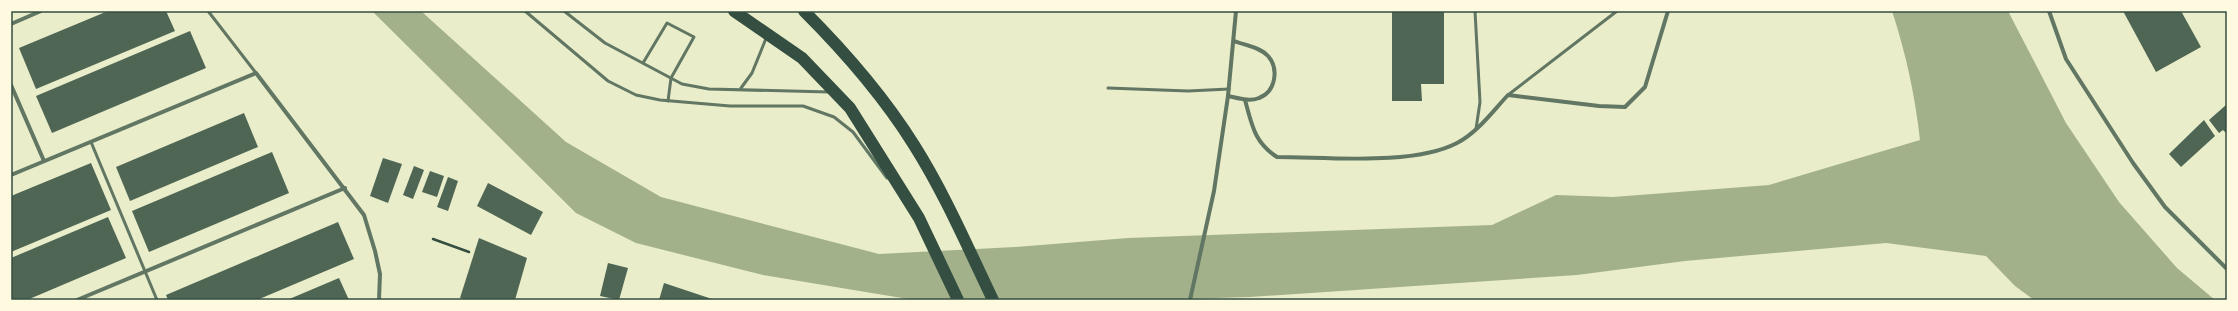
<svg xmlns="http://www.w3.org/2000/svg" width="2238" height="311" font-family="'Fira Sans Condensed',sans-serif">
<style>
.water{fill:#a3b18a}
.building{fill:#4f6655}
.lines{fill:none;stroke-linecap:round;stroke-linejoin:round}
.path{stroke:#344e41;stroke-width:2.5}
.service{stroke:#617663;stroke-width:3}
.minor{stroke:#617663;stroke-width:4}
.motorway{stroke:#344e41;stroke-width:12}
.neatline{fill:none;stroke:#344e41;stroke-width:1.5}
</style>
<rect width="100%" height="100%" fill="#e9edc9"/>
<path class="water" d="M372 11H421L566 142 661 197 879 254 1015 247 1128 238 1492 225 1556 195 1613 197 1769 185 1920 140C1915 95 1906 54 1892 11H2008L2066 123 2119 202 2177 268 2215 300H2034L2015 286 1986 256 1886 243 1685 261 1577 275 1250 297 1152 300H914L763 275 636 243 576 213Z"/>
<g class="building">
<polygon points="108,11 166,11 175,31 36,89 19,48"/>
<polygon points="1392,11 1444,11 1444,84 1421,84 1422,101 1392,101"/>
<polygon points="2123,11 2181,11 2201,47 2156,72"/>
<polygon points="190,31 206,68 52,133 36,96"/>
<polygon points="2226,105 2227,134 2223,130 2219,133 2209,120"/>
<polygon points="244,113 258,147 130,201 116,167"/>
<polygon points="2204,120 2215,136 2181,167 2169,154"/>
<polygon points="272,152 289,193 149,252 132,211"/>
<polygon points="383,158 402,164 388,203 370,196"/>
<polygon points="91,163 111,210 11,252 11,196"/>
<polygon points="414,166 424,170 413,199 403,195"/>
<polygon points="430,171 444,176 437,197 422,192"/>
<polygon points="448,177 458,181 448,211 437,207"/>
<polygon points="488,183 543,212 531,235 477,206"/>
<polygon points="108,217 126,258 27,300 11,300 11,258"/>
<polygon points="338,222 354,259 257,300 168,300 166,295"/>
<polygon points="479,238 527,258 515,300 467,300 460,298"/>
<polygon points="608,263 628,268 619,300 600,296"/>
<polygon points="339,278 349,300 287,300"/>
<polygon points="664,283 715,300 659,300"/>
</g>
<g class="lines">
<polyline class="path" points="433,239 469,252"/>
<g class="service">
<polyline points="208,11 256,73"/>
<polyline points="525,11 608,81 636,95 660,100 730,106 803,106 834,117 853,132 887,178"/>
<polyline points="564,11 605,43 682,84 709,89 829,92"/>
<polyline points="1475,11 1480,102 1476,129"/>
<polyline points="643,63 667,23 694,37 671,78 668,101"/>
<polyline points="741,88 752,73 767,36"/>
<polyline points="1108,88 1188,91 1229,89"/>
<polyline points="1508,95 1617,11"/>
<polyline points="91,142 157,300"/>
</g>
<g class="minor">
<polyline points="2049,11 2066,59 2133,163 2165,207 2227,269"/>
<polyline points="11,24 41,11"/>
<polyline points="11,85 44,161"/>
<path d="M1228 96C1238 98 1249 102 1259 98 1276 92 1279 68 1268 56 1260 47 1244 45 1234 41"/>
<path d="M1245 100C1252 125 1254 142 1277 157 1327 157 1413 166 1457 143 1477 133 1493 111 1508 95L1599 106 1625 107 1645 87 1668 11"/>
<polyline points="11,175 256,73 364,215 375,251 380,274 379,300"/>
<polyline points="77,300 345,188"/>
<polyline points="1190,300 1214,191 1228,96 1236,11"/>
</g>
<g class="motorway">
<polyline points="734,11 802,58 850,108 919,218 958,300"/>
<path d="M804 11C844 51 884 97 914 145 945 194 968 248 993 300"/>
</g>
</g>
<rect width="2238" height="311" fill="none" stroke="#fefae0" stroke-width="24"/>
<rect x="12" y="12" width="2214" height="287" class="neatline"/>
</svg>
